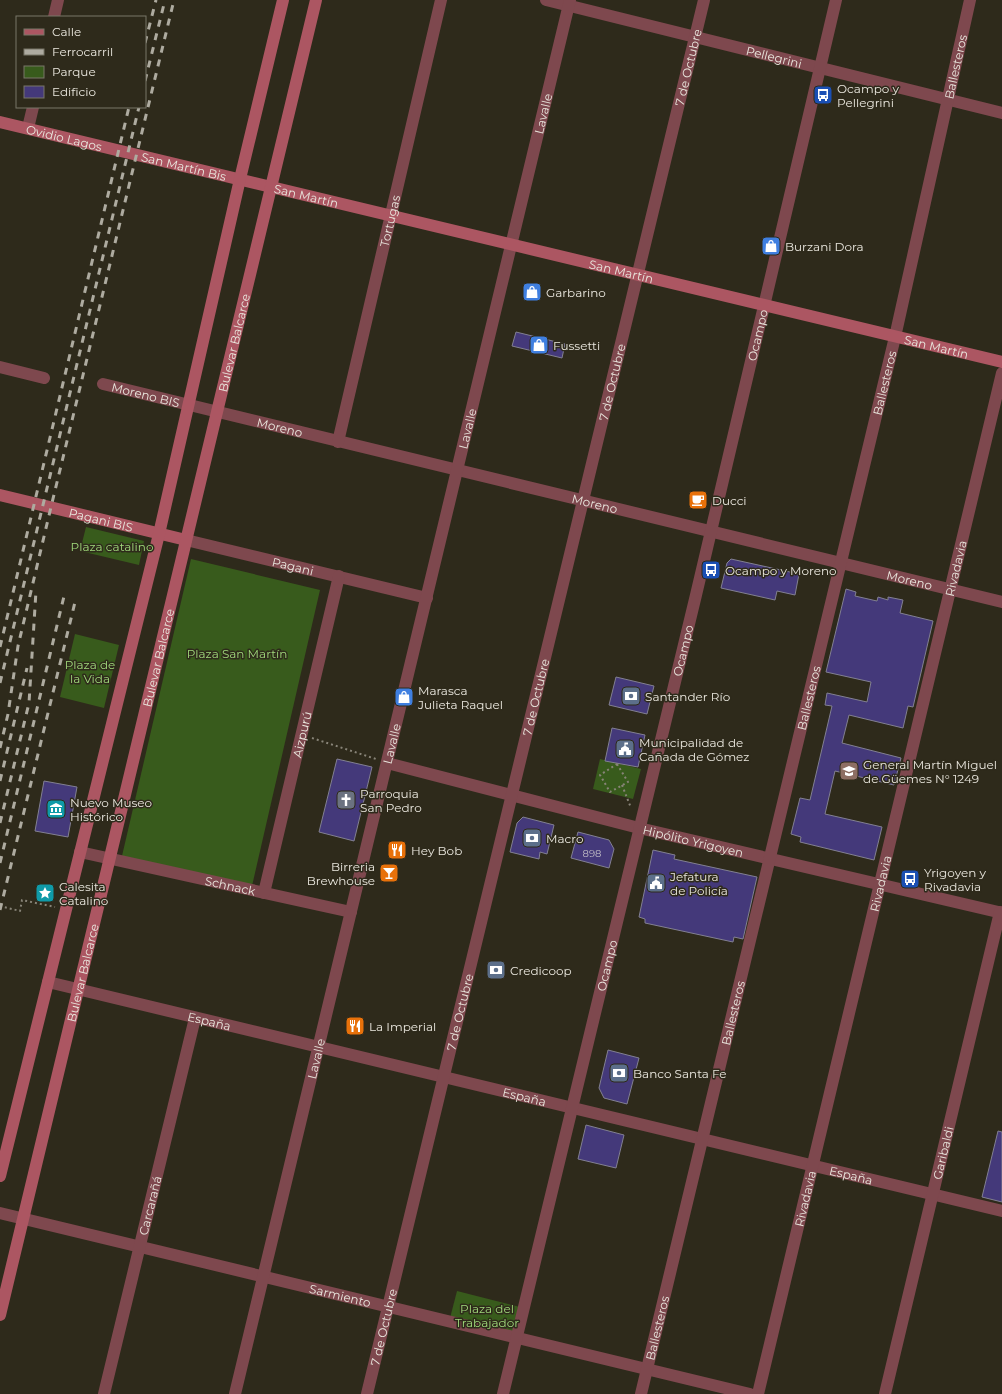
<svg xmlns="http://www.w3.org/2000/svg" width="1002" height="1394" font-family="Montserrat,sans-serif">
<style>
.green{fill:#385b1c}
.building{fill:#44397a;stroke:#828092}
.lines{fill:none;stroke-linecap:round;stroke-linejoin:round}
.path{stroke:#888478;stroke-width:2;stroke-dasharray:2 3;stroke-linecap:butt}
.minor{stroke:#7e484e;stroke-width:12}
.secondary{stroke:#ac5662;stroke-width:12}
.rail{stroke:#aeaba0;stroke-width:3;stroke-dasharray:7 7;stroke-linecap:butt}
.labels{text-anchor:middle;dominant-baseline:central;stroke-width:3;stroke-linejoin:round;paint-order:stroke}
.number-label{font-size:10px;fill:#c0bcc5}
.street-label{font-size:12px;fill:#eae7de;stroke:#2e2a1b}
.poi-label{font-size:12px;fill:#eae7de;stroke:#2e2a1b;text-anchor:start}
.park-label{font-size:12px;fill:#a0d97b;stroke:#2e2a1b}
</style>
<rect width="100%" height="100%" fill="#2e2a1b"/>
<g class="green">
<polygon points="86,527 144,541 139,565 80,551"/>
<polygon points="191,559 320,590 252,886 122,856"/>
<polygon points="75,634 119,645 104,708 60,697"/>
<polygon points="600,759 641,769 633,799 593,789"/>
<polygon points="457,1291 524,1308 517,1338 449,1322"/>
</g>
<g class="building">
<polygon points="516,332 565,344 562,358 512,346"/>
<polygon points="731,559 799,574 795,595 777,591 775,600 721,588 727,563"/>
<polygon points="846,589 856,592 855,596 877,601 878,597 888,600 888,597 903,600 900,613 933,621 913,707 908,706 903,728 849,715 842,743 901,758 894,785 835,771 825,814 882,827 874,860 800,842 801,837 791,834 800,798 810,800 832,706 825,705 827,693 867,702 871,682 826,672"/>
<polygon points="616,677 654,686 647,714 609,705"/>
<polygon points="612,728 645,735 638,767 605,761"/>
<polygon points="337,759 372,767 354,841 319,832"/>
<polygon points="44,781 77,787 68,837 35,831"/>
<polygon points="523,817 554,825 547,854 540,852 539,859 510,852 517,823"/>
<polygon points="578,832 609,840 614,849 609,868 571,858"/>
<polygon points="653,850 675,855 674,859 757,877 743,939 734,937 733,942 645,923 645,919 639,917"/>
<polygon points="608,1050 639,1058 627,1104 604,1098 599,1088"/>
<polygon points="586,1125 624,1135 616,1168 578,1159"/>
<polygon points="998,1131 1002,1132 1002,1202 982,1197"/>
</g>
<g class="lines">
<g class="path">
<polyline points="312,738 376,759"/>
<polygon points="617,764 628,782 610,792 600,775"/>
<polyline points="622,785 631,808"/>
<polyline points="0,906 20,911 22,900 55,907"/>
</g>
<g class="minor">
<path id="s1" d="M546 0 1002 113"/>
<polyline points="54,17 58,0"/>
<polyline points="28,128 33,107"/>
<polyline points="0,367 44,378"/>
<path id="s2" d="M103 384 1002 602"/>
<path id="s3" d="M338 442 441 0"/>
<path id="s4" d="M186 540 427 598"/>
<path id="s5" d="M387 763 639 828 1002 913"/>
<path id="s6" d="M80 852 351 912"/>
<path id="s7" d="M264 893 339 576"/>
<path id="s8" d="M48 982 1002 1211"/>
<path id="s9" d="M0 1213 750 1394"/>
<path id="s10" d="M104 1394 195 1018"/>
<path id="s11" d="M235 1394 570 0"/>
<path id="s12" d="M367 1394 704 0"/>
<path id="s13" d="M503 1394 696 595 836 0"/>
<path id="s14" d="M641 1394 895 337 970 0"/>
<path id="s15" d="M758 1394 1002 373"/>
<path id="s16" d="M885 1394 1000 912"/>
</g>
<g class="secondary">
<path id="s17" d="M0 122 1002 362"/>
<path id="s18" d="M0 495 186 540"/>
<polyline points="0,1176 159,534 240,179 283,0"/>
<path id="s19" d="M0 1315 316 0"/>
</g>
<g class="rail">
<polyline points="145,43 156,0"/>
<polyline points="145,81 165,0"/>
<polyline points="0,647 129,107"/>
<polyline points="0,683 139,107"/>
<polyline points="0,748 8,714 18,646 51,507 174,0"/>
<polyline points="0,781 27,668"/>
<polyline points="0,823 29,703 36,591"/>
<polyline points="0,863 65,592"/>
<polyline points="0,910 76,598"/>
</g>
</g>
<defs>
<symbol id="bus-square" viewBox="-11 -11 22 22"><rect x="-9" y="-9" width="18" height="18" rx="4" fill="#1a4fb4" stroke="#2e2a1b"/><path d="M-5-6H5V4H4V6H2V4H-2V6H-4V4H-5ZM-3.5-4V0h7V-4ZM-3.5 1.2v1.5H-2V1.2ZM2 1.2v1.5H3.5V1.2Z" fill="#fff"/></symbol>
<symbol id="shop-square" viewBox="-11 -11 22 22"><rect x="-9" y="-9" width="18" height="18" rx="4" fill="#3f7fe0" stroke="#2e2a1b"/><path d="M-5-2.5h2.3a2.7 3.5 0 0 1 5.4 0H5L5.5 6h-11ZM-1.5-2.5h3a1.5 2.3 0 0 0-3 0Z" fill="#fff"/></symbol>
<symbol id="cafe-square" viewBox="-11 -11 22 22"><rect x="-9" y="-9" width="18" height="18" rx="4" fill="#e8710a" stroke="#2e2a1b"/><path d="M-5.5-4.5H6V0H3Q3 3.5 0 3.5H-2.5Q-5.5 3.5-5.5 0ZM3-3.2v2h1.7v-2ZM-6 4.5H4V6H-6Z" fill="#fff"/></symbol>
<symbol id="bank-square" viewBox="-11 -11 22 22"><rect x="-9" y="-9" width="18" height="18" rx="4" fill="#5c6f8a" stroke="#2e2a1b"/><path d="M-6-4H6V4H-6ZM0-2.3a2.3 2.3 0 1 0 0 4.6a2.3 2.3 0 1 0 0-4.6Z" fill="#fff"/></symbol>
<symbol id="civic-square" viewBox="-11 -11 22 22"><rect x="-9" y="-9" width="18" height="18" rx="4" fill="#5c6f8a" stroke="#2e2a1b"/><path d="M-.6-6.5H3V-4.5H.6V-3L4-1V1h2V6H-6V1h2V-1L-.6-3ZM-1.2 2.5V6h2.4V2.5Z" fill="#fff"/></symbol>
<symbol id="school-square" viewBox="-11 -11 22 22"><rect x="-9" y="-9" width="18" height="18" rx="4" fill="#8d6e63" stroke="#2e2a1b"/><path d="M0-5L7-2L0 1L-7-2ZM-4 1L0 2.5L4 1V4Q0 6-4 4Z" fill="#fff"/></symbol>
<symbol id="church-square" viewBox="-11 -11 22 22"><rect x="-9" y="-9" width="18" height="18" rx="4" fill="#6b7280" stroke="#2e2a1b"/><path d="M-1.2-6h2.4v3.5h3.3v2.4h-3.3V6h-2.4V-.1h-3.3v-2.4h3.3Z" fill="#fff"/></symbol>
<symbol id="museum-square" viewBox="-11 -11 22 22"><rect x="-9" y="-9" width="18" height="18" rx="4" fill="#0f9aa8" stroke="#2e2a1b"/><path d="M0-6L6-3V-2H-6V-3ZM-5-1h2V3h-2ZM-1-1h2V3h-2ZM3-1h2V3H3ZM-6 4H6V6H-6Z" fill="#fff"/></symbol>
<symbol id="restaurant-square" viewBox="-11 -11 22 22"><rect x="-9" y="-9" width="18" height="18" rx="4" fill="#e8710a" stroke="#2e2a1b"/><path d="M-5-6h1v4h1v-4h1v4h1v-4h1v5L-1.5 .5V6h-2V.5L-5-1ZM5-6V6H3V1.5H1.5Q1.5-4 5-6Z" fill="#fff"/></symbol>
<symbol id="bar-square" viewBox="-11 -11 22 22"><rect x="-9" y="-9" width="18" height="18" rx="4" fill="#e8710a" stroke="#2e2a1b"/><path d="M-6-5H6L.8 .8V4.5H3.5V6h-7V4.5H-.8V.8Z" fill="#fff"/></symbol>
<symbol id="sight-square" viewBox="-11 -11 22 22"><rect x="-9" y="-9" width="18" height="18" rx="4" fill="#0f9aa8" stroke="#2e2a1b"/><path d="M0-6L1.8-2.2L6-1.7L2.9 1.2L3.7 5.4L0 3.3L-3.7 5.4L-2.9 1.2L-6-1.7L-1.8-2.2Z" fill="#fff"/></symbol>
</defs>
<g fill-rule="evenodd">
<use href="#bus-square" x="812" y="84" width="22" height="22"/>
<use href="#shop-square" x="760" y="235" width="22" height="22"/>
<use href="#shop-square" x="521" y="281" width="22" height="22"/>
<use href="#shop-square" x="528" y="334" width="22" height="22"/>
<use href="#cafe-square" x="687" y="489" width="22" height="22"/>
<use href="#bus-square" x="700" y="559" width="22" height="22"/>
<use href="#bank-square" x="620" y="685" width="22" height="22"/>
<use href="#shop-square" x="393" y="686" width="22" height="22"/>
<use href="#civic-square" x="614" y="738" width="22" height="22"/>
<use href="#school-square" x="838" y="760" width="22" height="22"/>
<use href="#church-square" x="335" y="789" width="22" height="22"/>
<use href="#museum-square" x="45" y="798" width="22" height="22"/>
<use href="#bank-square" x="521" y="827" width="22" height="22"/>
<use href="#restaurant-square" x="386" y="839" width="22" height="22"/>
<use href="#bar-square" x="378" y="862" width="22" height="22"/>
<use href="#bus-square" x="899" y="868" width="22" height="22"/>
<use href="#civic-square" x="645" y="872" width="22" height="22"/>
<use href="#sight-square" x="34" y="882" width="22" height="22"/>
<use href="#bank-square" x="485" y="959" width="22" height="22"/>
<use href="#restaurant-square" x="344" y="1015" width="22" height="22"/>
<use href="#bank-square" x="608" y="1062" width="22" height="22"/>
</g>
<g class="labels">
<g class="number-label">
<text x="592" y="853">898</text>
</g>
<g class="street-label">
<text stroke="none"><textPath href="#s1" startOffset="235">Pellegrini</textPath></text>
<text stroke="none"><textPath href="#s14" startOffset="1364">Ballesteros</textPath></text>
<text stroke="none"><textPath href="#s12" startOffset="1365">7 de Octubre</textPath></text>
<text stroke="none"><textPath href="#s11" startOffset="1317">Lavalle</textPath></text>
<text stroke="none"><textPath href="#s17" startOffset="66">Ovidio Lagos</textPath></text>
<text stroke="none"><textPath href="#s17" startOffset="189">San Martín Bis</textPath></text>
<text stroke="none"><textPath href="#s17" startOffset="315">San Martín</textPath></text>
<text stroke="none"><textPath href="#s3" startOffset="227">Tortugas</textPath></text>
<text stroke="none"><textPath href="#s17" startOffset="639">San Martín</textPath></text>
<text stroke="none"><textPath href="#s13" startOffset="1089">Ocampo</textPath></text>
<text stroke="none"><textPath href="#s19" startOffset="1000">Bulevar Balcarce</textPath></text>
<text stroke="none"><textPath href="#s17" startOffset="963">San Martín</textPath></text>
<text stroke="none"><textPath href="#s12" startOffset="1041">7 de Octubre</textPath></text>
<text stroke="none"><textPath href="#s14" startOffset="1040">Ballesteros</textPath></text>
<text stroke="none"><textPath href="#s2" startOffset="44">Moreno BIS</textPath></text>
<text stroke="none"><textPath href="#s2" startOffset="182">Moreno</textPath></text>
<text stroke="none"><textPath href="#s11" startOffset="993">Lavalle</textPath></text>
<text stroke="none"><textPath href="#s2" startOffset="506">Moreno</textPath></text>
<text stroke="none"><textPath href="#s18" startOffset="104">Pagani BIS</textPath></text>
<text stroke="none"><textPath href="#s4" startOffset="110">Pagani</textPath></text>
<text stroke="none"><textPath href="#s15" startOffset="849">Rivadavia</textPath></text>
<text stroke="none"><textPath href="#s2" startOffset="830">Moreno</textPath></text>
<text stroke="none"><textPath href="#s13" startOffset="765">Ocampo</textPath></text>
<text stroke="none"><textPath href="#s19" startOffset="676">Bulevar Balcarce</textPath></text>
<text stroke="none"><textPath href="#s12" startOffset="717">7 de Octubre</textPath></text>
<text stroke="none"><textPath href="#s14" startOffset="716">Ballesteros</textPath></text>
<text stroke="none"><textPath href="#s7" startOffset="163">Aizpurú</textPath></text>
<text stroke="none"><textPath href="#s11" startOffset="669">Lavalle</textPath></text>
<text stroke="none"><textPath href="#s5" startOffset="316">Hipólito Yrigoyen</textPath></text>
<text stroke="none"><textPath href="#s15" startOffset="525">Rivadavia</textPath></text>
<text stroke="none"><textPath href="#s6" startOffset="154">Schnack</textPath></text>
<text stroke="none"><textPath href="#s13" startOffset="441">Ocampo</textPath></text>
<text stroke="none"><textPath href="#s19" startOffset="352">Bulevar Balcarce</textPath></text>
<text stroke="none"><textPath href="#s12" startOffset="393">7 de Octubre</textPath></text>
<text stroke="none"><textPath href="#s14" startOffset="392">Ballesteros</textPath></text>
<text stroke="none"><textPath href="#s8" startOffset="166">España</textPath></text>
<text stroke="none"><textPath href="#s11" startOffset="345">Lavalle</textPath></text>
<text stroke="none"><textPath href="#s8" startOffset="490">España</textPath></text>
<text stroke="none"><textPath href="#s16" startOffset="248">Garibaldi</textPath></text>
<text stroke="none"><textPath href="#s8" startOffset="826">España</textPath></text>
<text stroke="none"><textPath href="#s15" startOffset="201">Rivadavia</textPath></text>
<text stroke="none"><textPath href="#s10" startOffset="194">Carcarañá</textPath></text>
<text stroke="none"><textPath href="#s9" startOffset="350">Sarmiento</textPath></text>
<text stroke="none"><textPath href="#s12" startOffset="69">7 de Octubre</textPath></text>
<text stroke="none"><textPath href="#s14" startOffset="68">Ballesteros</textPath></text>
</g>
<g class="poi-label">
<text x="837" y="88">Ocampo y<tspan x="837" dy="14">Pellegrini</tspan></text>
<text x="785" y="246">Burzani Dora</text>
<text x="546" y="292">Garbarino</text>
<text x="553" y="345">Fussetti</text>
<text x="712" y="500">Ducci</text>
<text x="725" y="570">Ocampo y Moreno</text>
<text x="418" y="690">Marasca<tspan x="418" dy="14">Julieta Raquel</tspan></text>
<text x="645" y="696">Santander Río</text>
<text x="639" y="742">Municipalidad de<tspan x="639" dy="14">Cañada de Gómez</tspan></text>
<text x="863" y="764">General Martín Miguel<tspan x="863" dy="14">de Güemes N° 1249</tspan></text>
<text x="360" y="793">Parroquia<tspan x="360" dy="14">San Pedro</tspan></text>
<text x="70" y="802">Nuevo Museo<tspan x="70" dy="14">Histórico</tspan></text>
<text x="546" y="838">Macro</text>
<text x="411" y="850">Hey Bob</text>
<text x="375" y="866" text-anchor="end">Birreria<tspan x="375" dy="14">Brewhouse</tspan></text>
<text x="924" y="872">Yrigoyen y<tspan x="924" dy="14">Rivadavia</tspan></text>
<text x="670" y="876">Jefatura<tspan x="670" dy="14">de Policía</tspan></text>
<text x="59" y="886">Calesita<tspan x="59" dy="14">Catalino</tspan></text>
<text x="510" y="970">Credicoop</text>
<text x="369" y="1026">La Imperial</text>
<text x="633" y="1073">Banco Santa Fe</text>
</g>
<g class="park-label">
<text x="112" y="546">Plaza catalino</text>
<text x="237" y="653">Plaza San Martín</text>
<text x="90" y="664">Plaza de<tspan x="90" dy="14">la Vida</tspan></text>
<text x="487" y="1308">Plaza del<tspan x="487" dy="14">Trabajador</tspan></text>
</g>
</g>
<rect x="16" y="16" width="130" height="92" fill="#2e2a1b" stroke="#797669"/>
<rect x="24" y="29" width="20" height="6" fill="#ac5662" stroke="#797669"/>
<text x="52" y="36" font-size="12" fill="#eae7de">Calle</text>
<rect x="24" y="49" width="20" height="6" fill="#aeaba0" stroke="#797669"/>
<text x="52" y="56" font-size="12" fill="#eae7de">Ferrocarril</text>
<rect x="24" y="66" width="20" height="12" fill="#385b1c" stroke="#797669"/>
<text x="52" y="76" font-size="12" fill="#eae7de">Parque</text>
<rect x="24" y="86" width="20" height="12" fill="#44397a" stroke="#797669"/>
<text x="52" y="96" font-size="12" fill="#eae7de">Edificio</text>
</svg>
